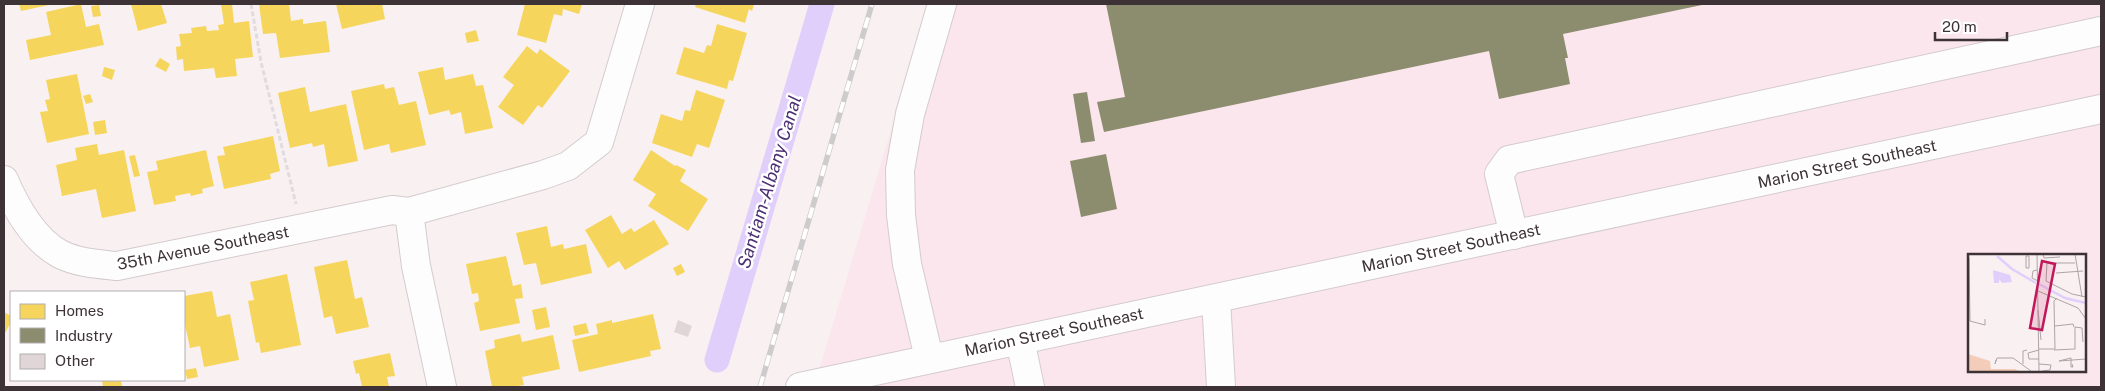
<svg xmlns="http://www.w3.org/2000/svg" width="2105" height="391" font-family="'Public Sans',sans-serif">
<style>
.built{fill:#fae6ec;fill-rule:evenodd}
.homes{fill:#f6d55c}
.industry{fill:#8c8c6e}
.lines{fill:none;stroke-linecap:round;stroke-linejoin:round}
.canal{stroke:#e0cffb;stroke-width:25}
.building{fill:#e0d6d7}
.minor-casing{stroke:#d4cbce;stroke-width:30}
.path{stroke:#e0dcde;stroke-width:3;stroke-dasharray:5 2.5;stroke-linecap:butt}
.minor{stroke:#fefdfd;stroke-width:28}
.rail-casing{stroke:#cecbcc;stroke-width:5.5}
.rail{stroke:#fff;stroke-width:4;stroke-dasharray:11;stroke-linecap:butt}
.labels{text-anchor:middle;dominant-baseline:central;stroke-width:5;stroke-linejoin:round;paint-order:stroke}
.street-label{font-size:16px;fill:#3d3236;stroke:#fff}
.water-label{font-size:18px;font-style:italic;fill:#4c2f75;stroke:#fff}
.inset-river{fill:none;stroke:#e0cffb;stroke-width:2.5}
.inset-road{fill:none;stroke:#aea4a7;stroke-width:1}
.view{fill:#c2185b;fill-opacity:0.15;stroke:#c2185b;stroke-width:2.5}
.inset-edge{fill:none;stroke:#3d3236;stroke-width:2.5}
</style>
<rect width="100%" height="100%" fill="#f9f0f2"/>
<path class="built" d="M929 4H2101V387H814ZM1969 255H2084V370H1969Z"/>
<g class="homes">
<polygon points="19,4 49,4 49,5 21,11"/>
<polygon points="81,4 86,27 99,24 104,45 30,60 26,40 51,35 46,12"/>
<polygon points="131,4 161,4 167,23 138,31"/>
<polygon points="221,4 232,4 234,23 249,21 253,57 235,59 237,76 216,78 214,68 184,71 183,59 177,60 176,47 181,46 179,34 192,33 191,28 206,26 207,31 219,30 218,25 224,24"/>
<polygon points="259,4 289,4 291,21 303,19 303,24 326,21 330,52 280,58 276,33 263,34"/>
<polygon points="336,4 382,4 385,19 342,29"/>
<polygon points="525,4 582,4 579,14 563,9 562,16 554,14 546,43 517,35"/>
<polygon points="696,4 754,4 752,11 749,9 745,23 695,7"/>
<polygon points="99,5 101,16 93,17 91,6"/>
<polygon points="717,24 747,33 733,81 729,80 727,89 676,74 684,47 704,53 707,45 711,46"/>
<polygon points="476,30 479,41 467,43 465,33"/>
<polygon points="527,46 537,54 540,49 570,71 542,108 538,105 523,125 498,107 514,85 503,77"/>
<polygon points="160,58 170,64 166,72 155,66"/>
<polygon points="104,67 115,70 112,80 102,76"/>
<polygon points="443,67 445,80 473,74 476,86 483,85 493,128 465,134 461,112 451,115 449,110 429,115 418,72"/>
<polygon points="77,74 89,134 47,143 40,112 48,111 45,100 50,99 46,80"/>
<polygon points="384,84 385,89 394,87 399,105 416,101 426,145 391,153 389,144 364,150 351,91"/>
<polygon points="305,87 310,112 346,104 358,161 328,167 324,144 313,147 312,143 290,148 278,93"/>
<polygon points="696,90 725,100 709,148 697,144 692,157 652,143 661,114 682,121 685,110 690,111"/>
<polygon points="90,94 93,102 86,104 83,96"/>
<polygon points="105,120 107,133 95,135 93,122"/>
<polygon points="273,136 280,171 270,174 271,179 224,189 217,156 225,155 223,147"/>
<polygon points="97,144 99,155 124,150 136,211 102,218 96,189 62,196 56,165 77,160 75,148"/>
<polygon points="206,150 214,186 202,189 203,193 191,196 190,193 175,196 176,201 154,205 147,172 158,170 156,161"/>
<polygon points="651,150 675,166 676,165 686,170 680,181 708,199 688,231 648,206 656,194 633,180"/>
<polygon points="135,155 140,176 134,177 129,156"/>
<polygon points="611,215 622,234 631,228 634,232 654,220 669,244 625,270 619,261 608,268 585,230"/>
<polygon points="547,226 551,247 563,244 564,249 586,244 592,273 541,285 536,263 524,265 516,233"/>
<polygon points="506,256 513,286 521,284 523,298 515,299 520,323 480,331 474,303 479,301 478,293 472,294 466,264"/>
<polygon points="347,260 355,299 362,297 369,327 336,334 332,316 324,318 314,267"/>
<polygon points="681,264 685,272 677,276 673,268"/>
<polygon points="287,274 301,345 261,353 259,342 256,343 248,301 254,300 250,282"/>
<polygon points="212,291 217,317 230,314 239,360 204,367 200,346 190,348 184,320 184,296"/>
<polygon points="546,307 550,327 536,330 532,310"/>
<polygon points="4,312 11,316 11,322 4,335"/>
<polygon points="653,314 661,349 650,351 651,356 579,372 572,340 598,334 596,324 612,320 612,323"/>
<polygon points="586,323 589,333 575,336 573,326"/>
<polygon points="520,334 522,342 553,335 560,369 522,377 524,385 512,387 492,387 485,351 495,348 494,340"/>
<polygon points="390,353 395,376 387,377 389,387 362,387 359,373 356,374 353,361"/>
<polygon points="196,368 198,377 187,379 185,370"/>
<polygon points="102,380 121,380 122,386 103,387"/>
</g>
<g class="industry">
<polygon points="1106,4 1702,4 1702,5 1563,34 1568,58 1565,58 1570,84 1499,99 1489,51 1104,132 1097,102 1125,97"/>
<polygon points="1087,92 1095,141 1081,143 1073,94"/>
<polygon points="1106,154 1117,209 1081,217 1070,161"/>
</g>
<g class="lines">
<polyline class="canal" points="717,360 822,4"/>
</g>
<polygon class="building" points="678,320 692,326 688,337 674,332"/>
<g class="lines">
<defs>
<g id="minor">
<path d="M4 180C15 206 34 240 60 254 78 263 98 264 117 266L392 210 409 212 543 175 568 166 599 142 640 4"/>
<polyline points="409,212 416,266 442,387"/>
<polyline points="1514,235 1499,174 1509,160 2101,31"/>
<polyline points="1216,299 1221,387"/>
<polyline points="1020,340 1030,387"/>
<polyline points="929,358 907,264 901,215 900,170 910,114 942,4"/>
<polyline points="800,387 2101,109"/>
</g>
</defs>
<use href="#minor" class="minor-casing"/>
<polyline class="path" points="251,4 261,62 296,204"/>
<use href="#minor" class="minor"/>
<defs>
<polyline id="rail" points="760,387 872,4"/>
</defs>
<use href="#rail" class="rail-casing"/>
<use href="#rail" class="rail"/>
</g>
<g class="labels">
<g class="street-label">
<text transform="translate(1847 164) rotate(-12)">Marion Street Southeast</text>
<text transform="translate(203 248) rotate(-11)">35th Avenue Southeast</text>
<text transform="translate(1451 248) rotate(-12)">Marion Street Southeast</text>
<text transform="translate(1054 332) rotate(-12)">Marion Street Southeast</text>
</g>
<g class="water-label">
<text transform="translate(769 182) rotate(-73)">Santiam-Albany Canal</text>
</g>
</g>
<g transform="translate(1968 254)">
<rect width="118" height="118" fill="#f9f0f2"/>
<path d="M0 100 22 107 23 115H47L51 117H0Z" fill="#f4cdba"/>
<path d="M25 16 42 21 44 28 34 29 31 25V29H26Z" fill="#e0cffb"/>
<path class="inset-river" d="M29 2 44 15 68 29M71 30 97 44 118 49"/>
<path class="inset-road" d="M0 0H22M69 0 71 117M75 0 76 4 92 3M107 0 114 43M58 2H61V14H58ZM1 4 2 67 17 71V65M107 9H79L78 27 104 40 118 43M69 16 65 17 64 24 70 27M88 19 115 17M70 37 110 54 118 65M70 56 73 86M87 72 105 70 106 73M71 95H87L86 47 89 44M71 96 60 99 61 105H71M86 96 107 95V73L114 74 115 88M28 106 27 110 29 104H45L63 117M91 107 103 104V113H105L104 110M91 107 118 105M55 110V97L59 96M71 110 83 111 82 116 74 117"/>
<path class="view" d="M74 7 87 10 74 76 62 74Z"/>
<rect width="118" height="118" class="inset-edge"/>
</g>
<rect width="2105" height="391" fill="none" stroke="#3d3236" stroke-width="10"/>
<rect x="10" y="291" width="175" height="90" fill="#ffffff" stroke="#b1adaf"/>
<rect x="20" y="304" width="25" height="15" fill="#f6d55c" stroke="#b1adaf"/>
<text x="55" y="316" font-size="15" fill="#3d3236">Homes</text>
<rect x="20" y="328" width="25" height="15" fill="#8c8c6e" stroke="#b1adaf"/>
<text x="55" y="341" font-size="15" fill="#3d3236">Industry</text>
<rect x="20" y="354" width="25" height="15" fill="#e0d6d7" stroke="#b1adaf"/>
<text x="55" y="366" font-size="15" fill="#3d3236">Other</text>
<path d="M1935 32v8h72v-8" fill="none" stroke="#3d3236" stroke-width="2.5"/>
<text x="1942" y="32" font-size="15" fill="#3d3236" stroke="#ffffff" stroke-width="4" paint-order="stroke">20 m</text>
</svg>
